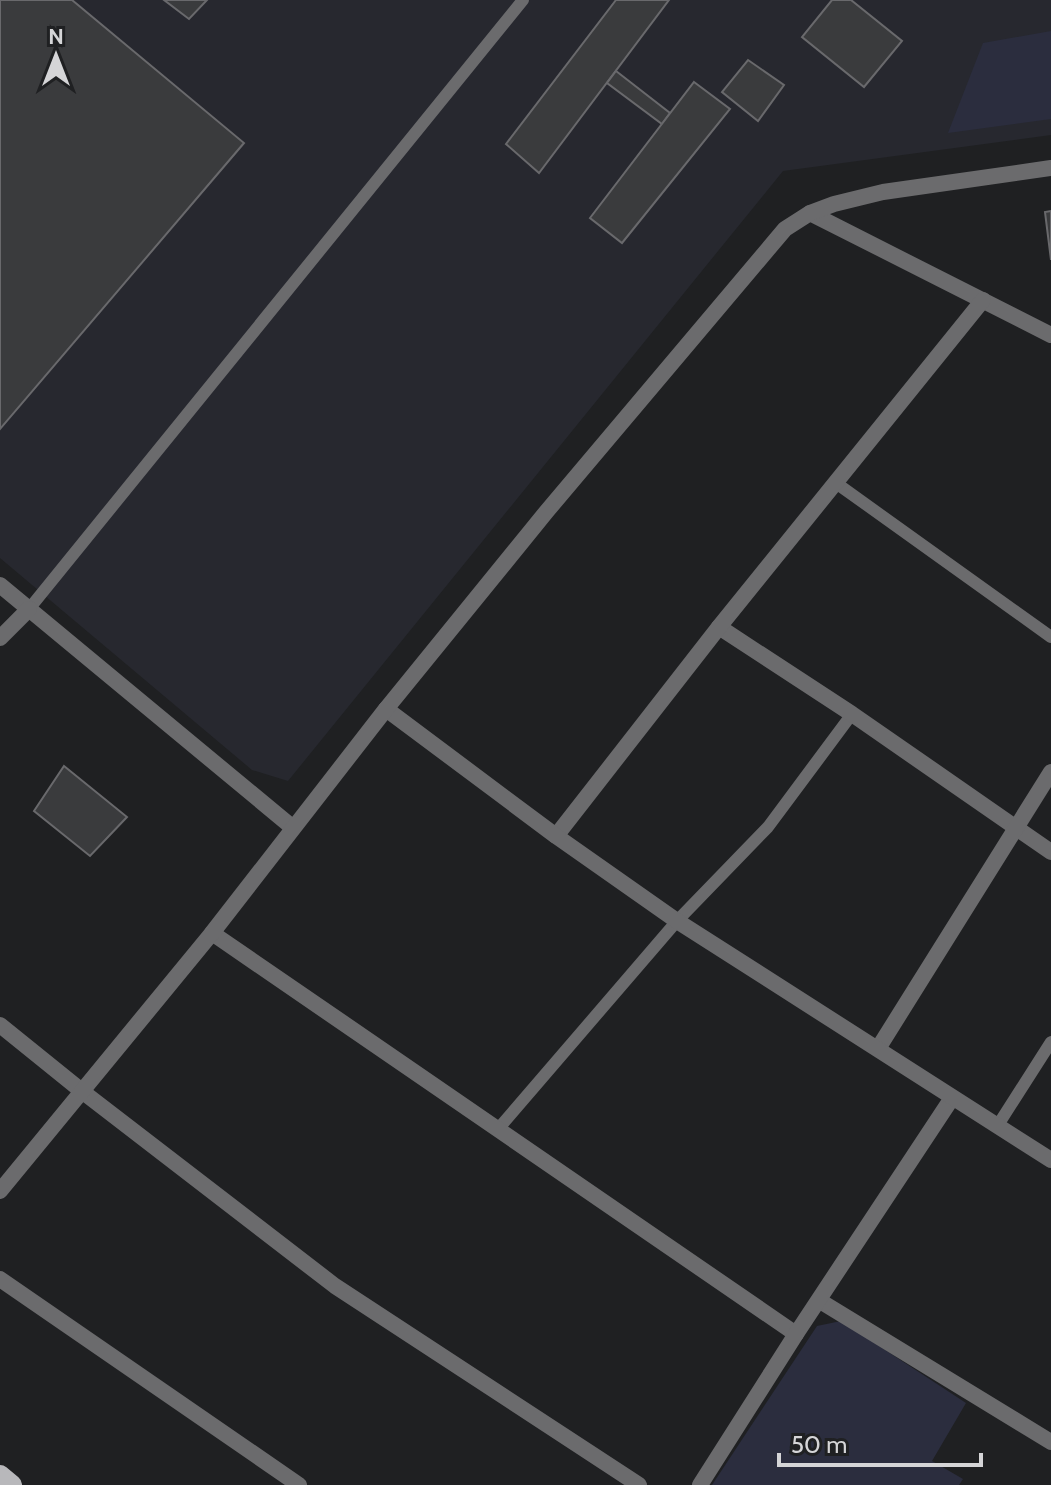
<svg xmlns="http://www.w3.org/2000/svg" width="1051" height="1485" font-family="Cabin,sans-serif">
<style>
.built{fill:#27282f}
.green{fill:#2b2d3e}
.building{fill:#3a3b3d;stroke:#69696c;stroke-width:2}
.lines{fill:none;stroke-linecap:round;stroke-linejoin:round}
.service{stroke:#6b6b6d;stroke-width:12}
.minor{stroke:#6b6b6d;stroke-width:16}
.tertiary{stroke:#6b6b6d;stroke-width:16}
.primary{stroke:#b8b8bb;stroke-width:20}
</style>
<rect width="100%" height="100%" fill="#1f2022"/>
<polygon class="built" points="0,0 1051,0 1051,135 783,171 288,781 252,770 0,558"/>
<g class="green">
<polygon points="1051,31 1051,119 948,133 983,43"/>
<polygon points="841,1321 966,1403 932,1461 963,1479 959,1485 712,1485 817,1326"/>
</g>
<g class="building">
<polygon points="0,0 72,0 244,143 0,429"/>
<polygon points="164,0 207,0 189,19"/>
<polygon points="616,0 669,0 539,173 506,144"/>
<polygon points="832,0 851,0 902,41 864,87 802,37"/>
<polygon points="748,60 784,85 758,121 722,92"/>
<polygon points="616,71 670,113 662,124 607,83"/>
<polygon points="694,82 730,109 622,243 590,218"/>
<polygon points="1051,211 1051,260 1045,212"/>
<polygon points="64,766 127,817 90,856 34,811"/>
</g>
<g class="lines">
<g class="service">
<polyline points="836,483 1051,637"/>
<polyline points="29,609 523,0"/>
<polyline points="998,1125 1051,1042"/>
<polyline points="499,1128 677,921 768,827 852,714"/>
</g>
<g class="minor">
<polyline points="810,213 1051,335"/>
<polyline points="719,627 852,714 1051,852"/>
<polyline points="556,836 719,627 983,300"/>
<polyline points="212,933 796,1334"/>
<polyline points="0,1025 83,1092 335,1286 639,1485"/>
<polyline points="879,1047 1051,772"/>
<polyline points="0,1279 299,1485"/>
<polyline points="820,1301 1051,1442"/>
<polyline points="700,1485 796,1334 952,1098"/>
</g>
<g class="tertiary">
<polyline points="0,585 292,827"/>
<polyline points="0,638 29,609"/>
<polyline points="386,709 556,836 677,921 1051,1160"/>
<polyline points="0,1191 212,933 386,709 547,511 785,229 810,213 834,204 883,192 1051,168"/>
</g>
<polyline class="primary" points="0,1475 12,1485"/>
</g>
<g transform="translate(56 56)" stroke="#1f2022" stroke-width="6" paint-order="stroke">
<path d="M0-6L14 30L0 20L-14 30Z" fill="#d5d5d7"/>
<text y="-12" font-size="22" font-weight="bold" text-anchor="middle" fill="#d5d5d7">N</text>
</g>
<path d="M779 1453v12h202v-12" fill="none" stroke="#d5d5d7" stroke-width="4"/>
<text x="791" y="1453" font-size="24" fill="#d5d5d7" stroke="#1f2022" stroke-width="6" paint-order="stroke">50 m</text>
</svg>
